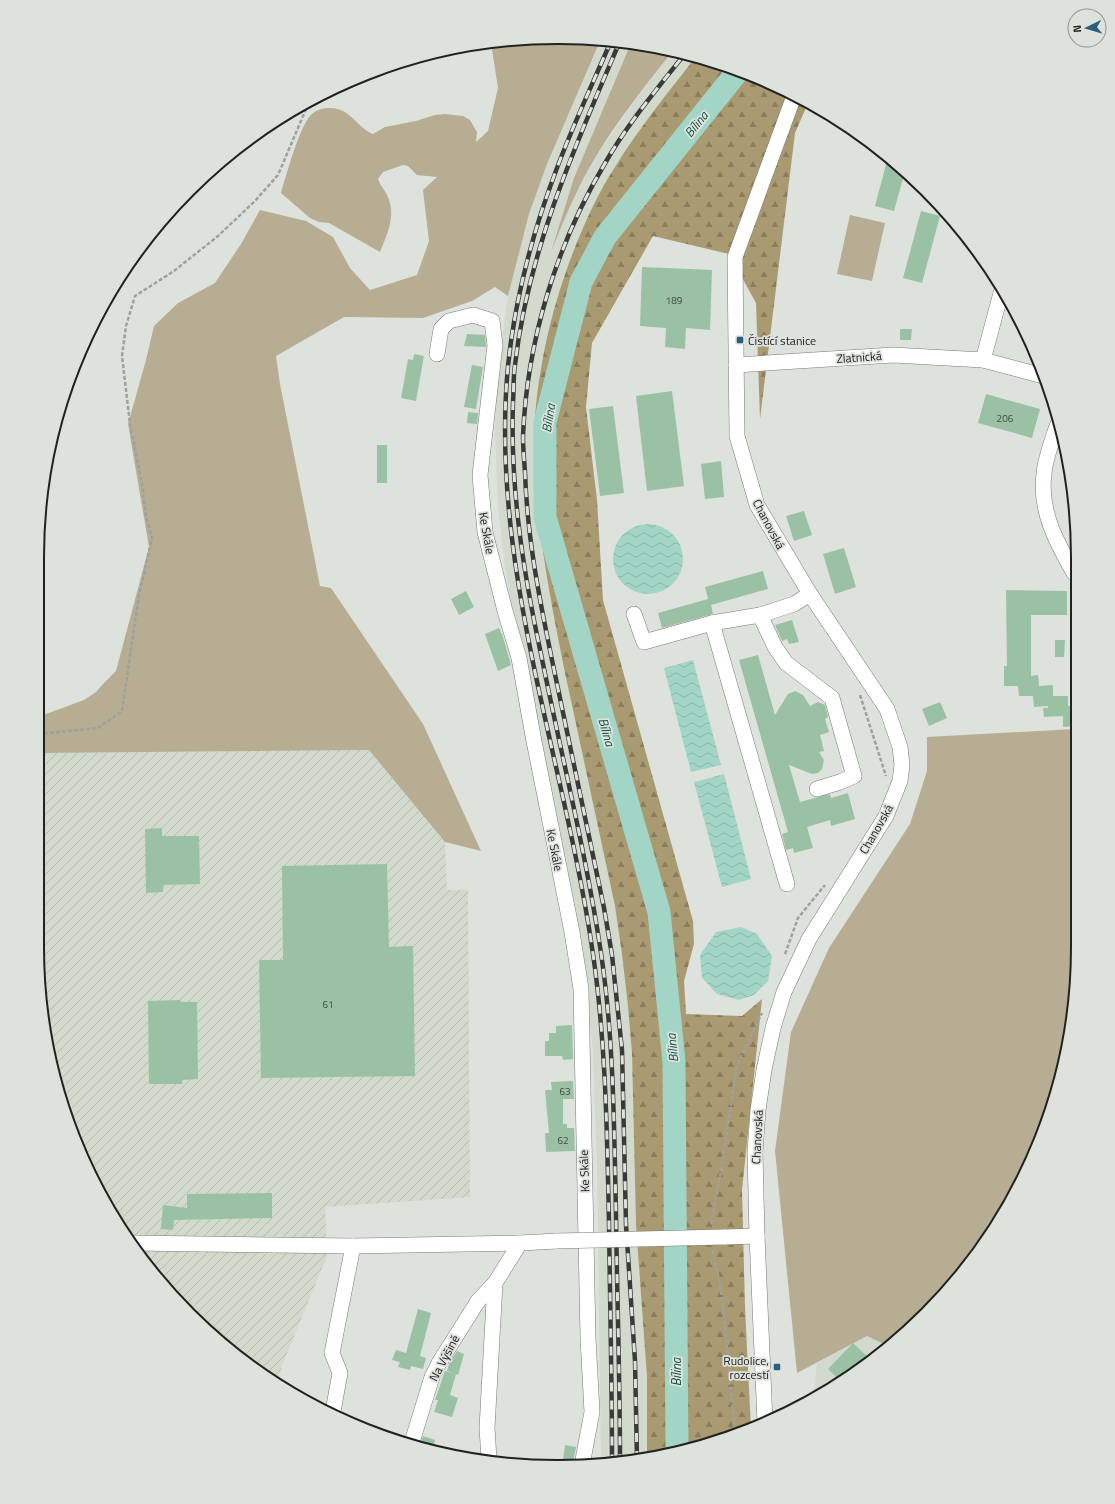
<svg xmlns="http://www.w3.org/2000/svg" width="1115" height="1504" font-family="'Titillium Web',sans-serif">
<style>
.built{fill:#d2dacd}
.industrial{fill:url(#industrial-furrows)}
.grass{fill:#b7ad93}
.forest{fill:url(#forest-firs)}
.water{fill:url(#water-waves)}
.lines{fill:none;stroke-linecap:round;stroke-linejoin:round}
.river{stroke:#a2d5c6;stroke-width:23}
.building{fill:#9bc1a5}
.minor-casing{stroke:#777b75;stroke-width:16}
.path{stroke:#9ea19c;stroke-width:2.5;stroke-dasharray:4 2;stroke-linecap:butt}
.minor{stroke:#fff;stroke-width:15}
.rail-casing{stroke:#3a3b39;stroke-width:4.5}
.rail{stroke:#dee2dc;stroke-width:3;stroke-dasharray:9;stroke-linecap:butt}
.minor-bridge-casing{stroke:#777b75;stroke-width:16;stroke-linecap:butt}
.minor-bridge{stroke:#fff;stroke-width:15}
.poi-dot{fill:#2d5e7c;stroke:#dee2dc;stroke-width:1.5}
.labels{text-anchor:middle;dominant-baseline:central;stroke-width:3.5;stroke-linejoin:round;paint-order:stroke}
.number-label{font-size:10px;fill:#404a42}
.poi-label{font-size:12px;fill:#222321;stroke:#dee2dc;text-anchor:start}
.street-label{font-size:12px;fill:#222321;stroke:#dee2dc}
.water-label{font-size:13px;font-style:italic;fill:#125647;stroke:#dee2dc}
.rim{fill:none;stroke:#222321;stroke-width:2}
</style>
<defs>
<pattern id="industrial-furrows" width="10" height="10" patternUnits="userSpaceOnUse"><rect width="10" height="10" fill="#d2dacd"/><path d="M-1 1l2-2M0 10L10 0M9 11l2-2" fill="none" stroke="#b4bbb0"/></pattern>
<pattern id="forest-firs" width="22" height="20" patternUnits="userSpaceOnUse"><rect width="22" height="20" fill="#aa9a72"/><path d="M5 1l3.5 6h-7zM16 11l3.5 6h-7z" fill="#8a7d5d"/></pattern>
<pattern id="water-waves" width="16" height="10" patternUnits="userSpaceOnUse"><rect width="16" height="10" fill="#a2d5c6"/><path d="M0 5q4-4 8 0t8 0" fill="none" stroke="#8bb7aa"/></pattern>
</defs>
<rect width="100%" height="100%" fill="#dee2dc"/>
<g class="built">
<polygon points="600,41 631,43 574,178 553,247 575,195 595,158 628,110 672,52 695,58 645,122 613,169 581,233 568,266 553,316 541,366 534,437 537,502 544,561 554,619 615,906 622,954 628,1006 632,1053 636,1225 647,1377 647,1459 601,1465 597,1171 593,1054 589,1008 576,911 515,625 505,567 498,507 495,436 498,364 508,296 520,249 529,214 547,164"/>
<polygon points="867,1336 888,1346 874,1360 814,1394 817,1363"/>
</g>
<polygon class="industrial" points="369,750 445,842 447,890 468,890 470,1197 325,1207 327,1256 282,1366 278,1380 214,1338 145,1264 107,1207 55,1081 37,946 38,753"/>
<g class="grass">
<path d="M524 38 600 41 547 164 529 214 508 296 495 287 472 301 423 318 344 317 276 356 280 384 320 586 331 588 423 724 481 851 445 842 369 750 38 753V717L84 700 96 692 105 682 116 671 149 547 128 424 146 360 154 326 178 303 215 283 241 244 260 210 306 221 333 237 350 268 370 290 417 275 429 241 423 190 437 177 417 175 408 166 403 165 383 172 378 179C380 185 384 189 387 195 397 215 387 234 380 252L329 223 319 222 310 218 281 193C286 176 300 124 312 114 318 108 330 107 338 109 352 113 360 129 373 134L385 127 416 121 435 115 445 114 463 116 470 120 477 132 476 142 488 131 498 88 491 43Z"/>
<path d="M631 43 672 52C645 86 617 121 595 158 577 188 564 220 551 252L574 178Z"/>
<polygon points="850,215 885,223 872,281 837,274"/>
<polygon points="1075,729 1077,981 1060,1081 1008,1207 949,1290 888,1346 867,1336 797,1373 775,1151 791,1032 829,948 910,824 927,771 927,737"/>
</g>
<path class="forest" d="M695 58 725 65 808 103 795 133 760 419 756 303 729 254 653 236 592 343 586 407 597 500 603 600 693 921 694 944 684 981 686 1014 742 1016 762 999 742 1190 745 1307 751 1429 659 1457 647 1459V1377L636 1225 632 1053 628 1006 622 954 615 906C598 827 581 747 564 668 551 602 538 539 536 472 535 460 534 448 534 436 537 357 559 277 593 206 620 152 658 105 695 58Z"/>
<g class="water">
<circle cx="648" cy="559" r="35"/>
<polygon points="693,660 721,765 691,772 664,668"/>
<polygon points="724,774 751,879 722,887 694,782"/>
<polygon points="741,927 757,934 772,956 768,981 754,995 739,1000 717,994 702,978 700,955 716,932"/>
</g>
<g class="lines">
<polyline class="river" points="677,1452 674,1062 659,912 545,517 545,422 581,282 605,237 738,71"/>
</g>
<g class="building">
<polygon points="888,157 905,171 894,211 875,206"/>
<polygon points="921,211 940,216 922,283 903,278"/>
<polygon points="642,267 712,270 710,330 686,328 685,349 665,347 666,328 640,326"/>
<polygon points="900,329 912,329 911,340 900,340"/>
<polygon points="467,334 485,335 486,347 464,346"/>
<polygon points="414,354 424,356 416,401 401,398 408,359 413,360"/>
<polygon points="472,365 483,367 476,409 464,407"/>
<polygon points="672,391 684,486 647,491 636,396"/>
<polygon points="986,394 1040,409 1032,438 978,423"/>
<polygon points="613,406 624,493 600,496 589,409"/>
<polygon points="468,412 478,413 477,424 467,423"/>
<rect x="377" y="445" width="10" height="38"/>
<polygon points="721,461 724,497 705,499 701,464"/>
<polygon points="804,511 812,535 794,541 786,516"/>
<polygon points="844,548 856,587 835,594 823,554"/>
<polygon points="763,571 768,589 711,605 713,614 662,628 658,613 708,599 705,587"/>
<polygon points="1006,590 1067,591 1067,615 1031,615 1031,676 1038,675 1039,686 1053,685 1053,696 1068,696 1068,706 1075,706 1075,726 1063,727 1063,716 1044,717 1043,708 1048,708 1048,706 1034,707 1033,696 1019,696 1018,686 1004,686 1004,666 1007,666"/>
<polygon points="466,591 474,607 459,615 451,599"/>
<polygon points="792,620 799,642 789,644 787,639 782,641 775,625"/>
<polygon points="499,628 503,637 511,665 498,671 485,634"/>
<polygon points="1055,640 1065,640 1064,657 1055,657"/>
<polygon points="758,655 775,715 788,694 795,691 803,695 810,706 818,702 825,705 828,717 825,719 829,732 820,735 824,751 819,752 824,760 822,769 818,773 812,774 789,765 800,802 830,794 831,798 848,793 855,819 831,826 830,820 807,827 813,848 794,853 793,848 786,850 782,834 788,832 739,660"/>
<polygon points="940,702 947,718 929,726 922,709"/>
<polygon points="162,828 162,836 199,836 200,884 163,885 163,892 146,893 145,829"/>
<polygon points="387,864 389,947 413,946 415,1076 261,1078 259,960 283,960 282,866"/>
<polygon points="180,1000 181,1002 197,1002 198,1079 182,1080 182,1084 149,1084 148,1001"/>
<polygon points="572,1025 573,1059 563,1060 562,1056 545,1056 545,1041 549,1041 549,1033 556,1033 556,1026"/>
<polygon points="573,1081 574,1099 563,1099 563,1124 567,1124 567,1128 574,1128 575,1151 546,1152 545,1133 549,1133 545,1090 552,1090 551,1082"/>
<polygon points="272,1193 272,1218 174,1220 173,1230 161,1229 163,1205 187,1208 187,1194"/>
<polygon points="418,1309 431,1313 420,1356 426,1358 423,1369 411,1366 410,1370 398,1367 400,1362 392,1360 396,1350 406,1353"/>
<polygon points="853,1343 872,1361 839,1380 828,1369"/>
<polygon points="457,1351 464,1354 458,1375 456,1374 450,1395 458,1398 452,1417 434,1412 438,1400 435,1400 445,1371 456,1374 447,1371 449,1364"/>
<polygon points="423,1436 435,1440 433,1449 420,1445"/>
<polygon points="565,1445 576,1447 573,1462 563,1461"/>
</g>
<g class="lines">
<defs>
<g id="minor">
<polyline points="437,354 441,329 449,321 473,315 492,321 495,345 480,475 485,532 505,611 519,658 533,736 572,932 581,989 588,1338 592,1412 582,1465"/>
<polyline points="983,360 1043,376"/>
<polyline points="736,365 893,355 983,360 1001,293"/>
<path d="M1057 426C1052 441 1045 459 1044 474 1039 511 1057 543 1074 573"/>
<polyline points="634,614 644,642 712,623 760,615 794,604 810,594"/>
<polyline points="760,615 775,647 786,663 832,698 854,776 840,782 817,789"/>
<polyline points="712,623 787,884"/>
<polyline points="724,1237 757,1236"/>
<polyline points="131,1243 353,1246"/>
<polyline points="332,1415 334,1406 340,1373 332,1353 353,1246 520,1243"/>
<polyline points="765,1422 757,1236 755,1152 758,1110 764,1070 773,1028 784,992 809,939 886,816 900,781 902,765 900,747 887,709 810,594 757,505 737,436 735,257 794,96"/>
<polyline points="412,1442 432,1377 439,1363 478,1301 495,1283"/>
<polyline points="489,1459 487,1428 495,1283 520,1243 557,1241"/>
</g>
</defs>
<use href="#minor" class="minor-casing"/>
<g class="path">
<polyline points="860,695 886,776"/>
<polyline points="38,734 98,728 122,711 138,601 152,538 146,517 142,484 130,424 122,356 126,326 135,296 174,271 218,236 255,201 278,175 309,102"/>
<polyline points="785,954 798,918 825,885"/>
<polyline points="711,1224 721,1171 736,1071 741,1056 762,1013"/>
<polyline points="712,1250 719,1279 723,1307 735,1434"/>
</g>
<use href="#minor" class="minor"/>
<defs>
<g id="rail">
<path d="M611 41C593 83 573 125 557 168 533 231 515 298 508 366 489 566 565 759 593 954 606 1043 607 1133 609 1223 610 1303 612 1383 612 1463"/>
<path d="M620 41C575 146 528 251 515 365 513 377 514 390 513 402 510 487 523 571 541 654 561 754 586 853 601 953 614 1040 614 1128 616 1215 617 1297 620 1380 620 1462"/>
<path d="M637 1460 635 1361 626 1225 622 1050 612 955 604 908C587 825 569 743 552 660 539 597 527 536 525 472 524 460 523 448 523 436 527 341 556 246 604 165 626 126 656 90 684 55"/>
</g>
</defs>
<use href="#rail" class="rail-casing"/>
<use href="#rail" class="rail"/>
<defs>
<polyline id="minor-bridge" points="557,1241 724,1237"/>
</defs>
<use href="#minor-bridge" class="minor-bridge-casing"/>
<use href="#minor-bridge" class="minor-bridge"/>
</g>
<g class="poi-dot">
<rect x="736" y="336" width="8" height="8" rx="2"/>
<rect x="773" y="1363" width="8" height="8" rx="2"/>
</g>
<g class="labels">
<g class="number-label">
<text x="674" y="300">189</text>
<text x="1005" y="418">206</text>
<text x="328" y="1004">61</text>
<text x="565" y="1091">63</text>
<text x="563" y="1140">62</text>
</g>
<g class="poi-label">
<text x="748" y="340">Čistící stanice</text>
<text x="769" y="1360" text-anchor="end">Rudolice,<tspan x="769" dy="14">rozcestí</tspan></text>
</g>
<g class="street-label">
<text transform="translate(859 357) rotate(-4)">Zlatnická</text>
<text transform="translate(769 524) rotate(62)">Chanovská</text>
<text transform="translate(487 533) rotate(80)">Ke Skále</text>
<text transform="translate(876 829) rotate(-60)">Chanovská</text>
<text transform="translate(555 850) rotate(79)">Ke Skále</text>
<text transform="translate(757 1137) rotate(-87)">Chanovská</text>
<text transform="translate(584 1171) rotate(-92)">Ke Skále</text>
<text transform="translate(444 1358) rotate(-62)">Na Výšině</text>
</g>
<g class="water-label">
<text transform="translate(696 124) rotate(-51)">Bílina</text>
<text transform="translate(548 418) rotate(-81)">Bílina</text>
<text transform="translate(607 732) rotate(74)">Bílina</text>
<text transform="translate(672 1048) rotate(-95)">Bílina</text>
<text transform="translate(676 1372) rotate(-90)">Bílina</text>
</g>
</g>
<path d="M0 0H1115V1504H0ZM557 44H558A513 513 0 0 1 1071 557V947A513 513 0 0 1 558 1460H557A513 513 0 0 1 44 947V557A513 513 0 0 1 557 44Z" fill="#dee2dc" fill-rule="evenodd"/>
<path class="rim" d="M557 44H558A513 513 0 0 1 1071 557V947A513 513 0 0 1 558 1460H557A513 513 0 0 1 44 947V557A513 513 0 0 1 557 44Z"/>
<g transform="translate(1087 28) rotate(265)"><circle r="19" fill="#dee2dc" stroke="#939691"/>
<path d="M0-3L7 15L0 10L-7 15Z" fill="#2d5e7c"/>
<text y="-6" font-size="11" font-weight="bold" text-anchor="middle" fill="#222321">N</text>
</g>
</svg>
